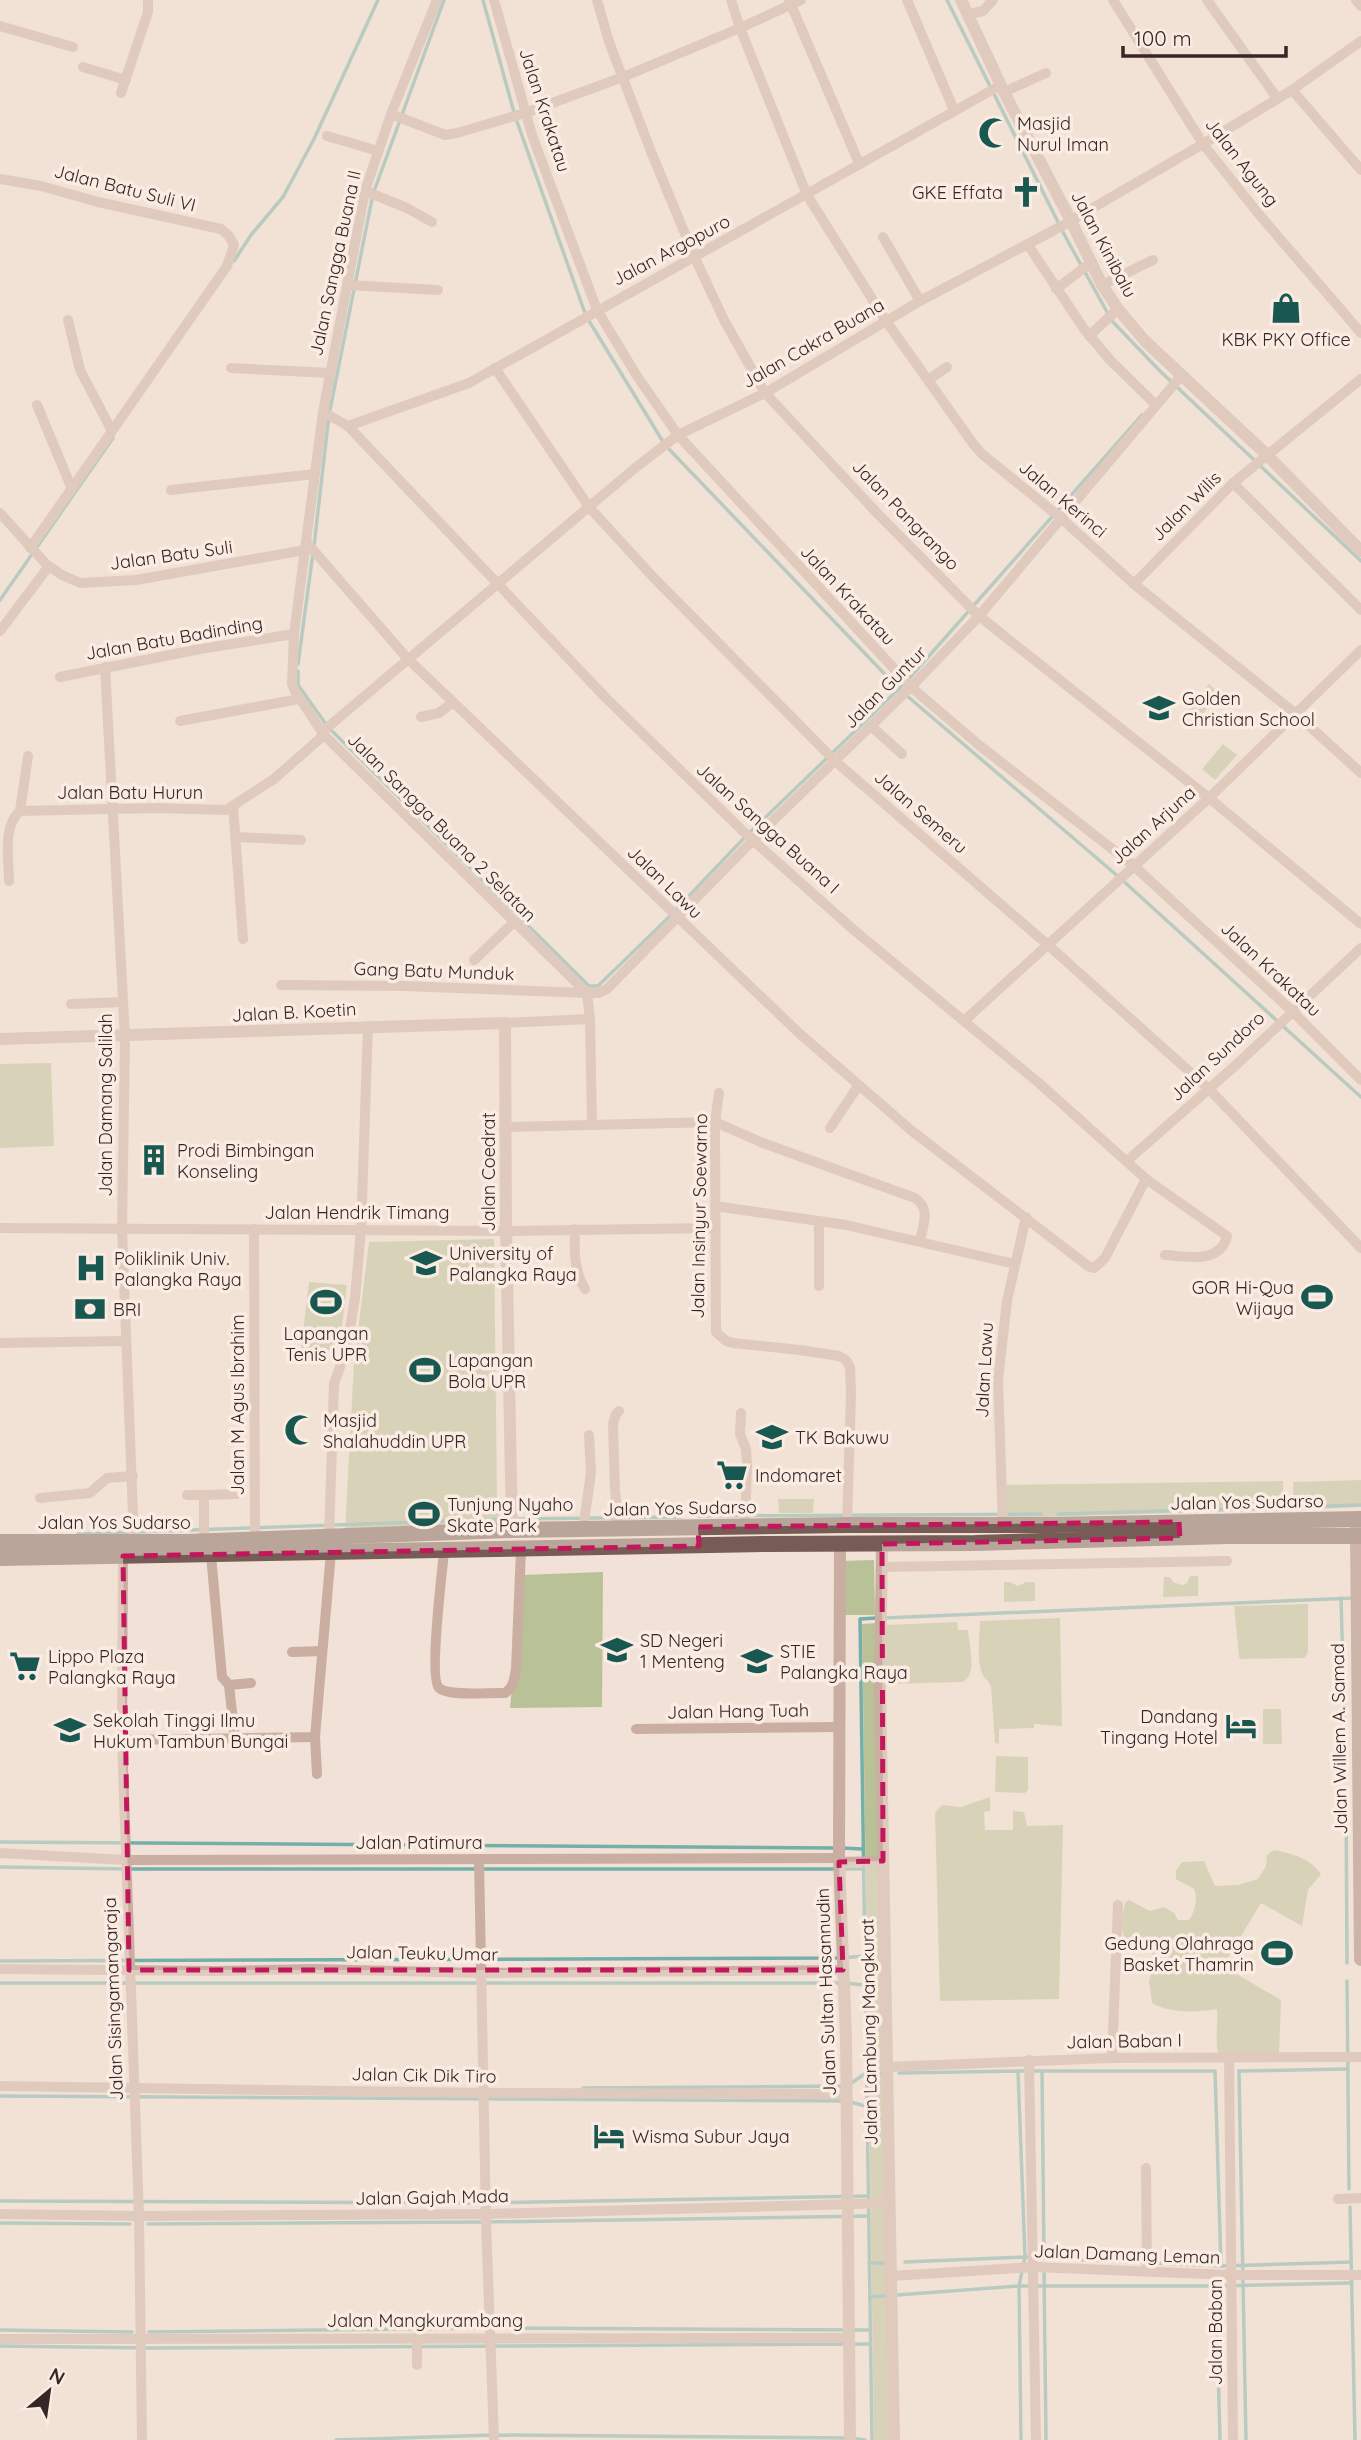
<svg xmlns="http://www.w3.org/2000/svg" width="1361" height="2440" font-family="Quicksand,sans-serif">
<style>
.green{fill:#b9c196}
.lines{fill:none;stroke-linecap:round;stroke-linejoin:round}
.stream{stroke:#74b0a9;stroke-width:3.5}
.minor{stroke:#caaea2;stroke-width:10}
.tertiary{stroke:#caaea2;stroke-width:12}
.secondary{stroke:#9d7c74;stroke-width:14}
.primary{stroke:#775b55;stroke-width:16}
.marked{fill:none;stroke:#c2185b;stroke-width:5;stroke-dasharray:14 9;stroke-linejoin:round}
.labels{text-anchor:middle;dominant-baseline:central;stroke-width:7;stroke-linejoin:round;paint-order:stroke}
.street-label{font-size:18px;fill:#342725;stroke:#faebe3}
.poi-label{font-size:18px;fill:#342725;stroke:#faebe3;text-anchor:start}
</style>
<rect width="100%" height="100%" fill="#f2e1d6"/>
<g class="green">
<polygon points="1209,684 1220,694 1196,721 1185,712"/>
<polygon points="1223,744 1237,755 1215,780 1202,769"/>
<polygon points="51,1063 54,1146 0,1148 0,1064"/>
<polygon points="494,1239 497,1499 502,1500 501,1528 345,1531 354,1363 369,1242"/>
<polygon points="309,1282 347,1285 339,1351 301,1349"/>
<polygon points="1361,1480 1361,1507 1294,1510 1293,1482"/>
<polygon points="1283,1481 1284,1510 1006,1518 1004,1485"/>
<polygon points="778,1499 814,1499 813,1513 779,1513"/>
<polygon points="874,1560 875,1615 843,1615 842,1561"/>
<polygon points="603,1572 602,1707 510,1708 523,1575"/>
<polygon points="1190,1576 1198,1576 1198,1596 1163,1597 1164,1577 1170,1577 1173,1582 1182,1585 1187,1583"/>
<polygon points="1004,1582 1010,1582 1018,1586 1026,1582 1035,1582 1035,1601 1004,1602"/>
<polygon points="1308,1604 1308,1652 1305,1658 1241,1659 1239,1657 1234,1606"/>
<path d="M1060 1618 1062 1726 1034 1724V1728L999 1729V1744L995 1743 991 1687C989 1680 984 1679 982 1673 976 1659 980 1636 980 1621Z"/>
<path d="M957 1622 958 1630H968C969 1646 978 1673 963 1682L885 1684V1625Z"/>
<polygon points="877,1623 891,2440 874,2440 862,1624"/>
<polygon points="1263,1709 1281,1709 1282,1744 1263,1744"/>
<polygon points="996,1756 1028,1757 1028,1790 1025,1793 995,1792"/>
<polygon points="990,1797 990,1811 984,1812 985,1830 1013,1830 1013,1811 1024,1812 1027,1826 1063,1825 1059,1999 940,2001 935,1813 942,1805 961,1807"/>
<path d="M1274 1850C1293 1854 1310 1858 1321 1874L1308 1890 1302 1926 1261 1903 1223 1966 1281 2000 1279 2055 1218 2053C1215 2042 1218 2022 1217 2009 1199 2013 1168 2013 1152 2003L1149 1981 1152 1971 1162 1967 1164 1963 1150 1953 1125 1940 1121 1924 1125 1903 1129 1900 1150 1911 1164 1907 1174 1913 1178 1920H1189C1195 1911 1198 1898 1194 1889L1176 1879V1871L1182 1862 1204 1861 1215 1886 1238 1885 1258 1879 1266 1866 1267 1855Z"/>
</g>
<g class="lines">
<g class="stream">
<polyline points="483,0 515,116 586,316 665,445 900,690"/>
<polyline points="947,0 1065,236 1112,321 1160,371 1361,561"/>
<polyline points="234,261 251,235 283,197 314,139 378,0"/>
<polyline points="314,546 329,415 373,194 444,0"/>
<polyline points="0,600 113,438"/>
<polyline points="298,664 313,553"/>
<polyline points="298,671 298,685 328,727 589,986 598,986 666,920 747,835 906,682 1142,415"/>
<polyline points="906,695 1120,878 1361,1097"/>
<polyline points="1058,1514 1361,1505"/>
<polyline points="699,1516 1041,1514"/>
<polyline points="515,1519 681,1517"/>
<polyline points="78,1534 507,1519"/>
<polyline points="1341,1598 1346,1776"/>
<polyline points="884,1618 1355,1598"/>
<polyline points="1346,1794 1347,1963"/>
<polyline points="0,1842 834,1848"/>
<polyline points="842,1848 862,1849"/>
<polyline points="0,1867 128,1869 862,1869"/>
<polyline points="0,1961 842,1958 864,1956"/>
<polyline points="1347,1981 1349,2189"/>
<polyline points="0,1983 843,1983 865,1985"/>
<polyline points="1018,2071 1215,2071 1221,2266 1025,2257 1019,2286 1216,2286 1220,2440"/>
<polyline points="1042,2071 1044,2258"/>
<polyline points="1239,2071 1246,2440"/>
<polyline points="1239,2071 1346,2069"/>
<polyline points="899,2073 1018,2071 1025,2257 905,2262"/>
<polyline points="583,2088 847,2086 866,2073 881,2073"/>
<polyline points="0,2096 847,2101 865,2106"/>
<polyline points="0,2201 487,2203 868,2196"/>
<polyline points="1350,2207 1355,2440"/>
<polyline points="0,2223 130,2224"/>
<polyline points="148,2224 486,2222 868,2216"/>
<polyline points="869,2263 886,2263"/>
<polyline points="1221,2266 1351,2262"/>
<polyline points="1044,2269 1046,2440"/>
<polyline points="1216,2286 1350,2283"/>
<polyline points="870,2297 1019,2286 1021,2440"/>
<polyline points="0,2330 132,2332"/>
<polyline points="149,2332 489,2328 870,2330"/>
<polyline points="0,2346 152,2348 870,2344"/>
<polyline points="336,2440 494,2435 850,2438 865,2440"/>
<polyline points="872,2440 860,1619 876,1618"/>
</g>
<g class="minor">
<polyline points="437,0 391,114 365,191 323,412 294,634 292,684 295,691 324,735 587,993 590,1019 592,1125"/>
<polyline points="494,0 532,135 597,310 637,376 678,435 911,687 979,745 1134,866 1292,1011 1361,1080"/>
<polyline points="597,0 609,42 652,154 695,258 724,320 765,393 877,513 979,616 1209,798 1361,924"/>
<polyline points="731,0 740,28 807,195 886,321 974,445 982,454 1062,519 1134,584 1296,714 1361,773"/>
<polyline points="789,0 859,163"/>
<polyline points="907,0 954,110"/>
<polyline points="1113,0 1203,144 1257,212 1361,333"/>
<polyline points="1207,0 1277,98"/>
<polyline points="1356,0 1361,6"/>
<polyline points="969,14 983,11 993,0"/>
<polyline points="0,26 73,47"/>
<polyline points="83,67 126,80"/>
<polyline points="1292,90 1361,170"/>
<polyline points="1004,92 1046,73"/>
<polyline points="121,93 148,12 148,0"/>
<polyline points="391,114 445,135 457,133 525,113 623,77 740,28 801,0"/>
<polyline points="327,136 378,151"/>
<polyline points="0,179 41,186 98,202 221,229 229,236 234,245 227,266 112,431"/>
<polyline points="365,191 407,208 432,222"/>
<polyline points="883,237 920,301"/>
<polyline points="1028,245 1084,329 1111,361 1156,405"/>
<polyline points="347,285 438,290"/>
<polyline points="1102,285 1153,260"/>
<polyline points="1056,289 1092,262"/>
<polyline points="1089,336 1118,309"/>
<polyline points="231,368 330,373"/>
<polyline points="495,368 589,507 653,577 835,761 1048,945 1209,1089 1361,1248"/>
<polyline points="928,380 947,367"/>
<polyline points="37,405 72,489"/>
<path d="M323 412 348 426 606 698 747 835 855 931 1039 1083 1146 1179 1227 1236C1220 1265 1186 1256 1165 1255"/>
<polyline points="348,426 469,383 1001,85"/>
<polyline points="1233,483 1361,610"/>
<polyline points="171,490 315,474"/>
<polyline points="0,513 46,564 62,575 80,583 136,580 305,550"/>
<polyline points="307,543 407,658 800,1034 912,1131 1088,1266 1094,1268 1105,1258 1146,1179"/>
<polyline points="30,548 112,431 80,370 68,320"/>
<polyline points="1134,584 1233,483 1361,379"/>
<polyline points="0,631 49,566"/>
<polyline points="105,667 125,1037 122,1229 134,1542"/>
<polyline points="60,677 200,649 294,634"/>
<polyline points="421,717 439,713 453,702"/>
<polyline points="180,721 299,699"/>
<polyline points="871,726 902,754"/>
<polyline points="322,732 635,468 678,435 765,393 920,301 1060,227 1203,144 1292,90 1361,41"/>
<polyline points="28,756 20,811 156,808 226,810 274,779 324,735"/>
<polyline points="233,806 243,939"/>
<polyline points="236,837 301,840"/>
<path d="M9 881C9 859 2 827 20 811"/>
<polyline points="474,960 514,922"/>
<polyline points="281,985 404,986 587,993 599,993 607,989 753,840 911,687 979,616 1181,376"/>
<polyline points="71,1004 123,1002"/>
<polyline points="964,1021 1209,798 1361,650"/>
<polyline points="505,1023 590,1019"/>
<polyline points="719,1093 715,1122 716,1332 726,1341 733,1343 800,1350 839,1356 846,1360 850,1367 851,1392 847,1525"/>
<path d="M506 1127 715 1122 763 1143 915 1198C931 1209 923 1225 920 1241"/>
<polyline points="830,1128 858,1086"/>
<polyline points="1127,1161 1236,1065 1361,948"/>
<polyline points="715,1206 846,1225 1015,1264"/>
<polyline points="0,1228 506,1231 714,1228"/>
<polyline points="254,1229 255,1539"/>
<path d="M575 1229C574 1249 574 1272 585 1289"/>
<polyline points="819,1286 819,1221"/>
<polyline points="0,1343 125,1341"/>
<polyline points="619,1411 616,1414 613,1424 615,1490 619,1528"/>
<polyline points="741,1413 740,1434 746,1449 747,1466 745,1526"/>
<polyline points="187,1495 204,1495"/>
<polyline points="40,1498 90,1493 107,1478 133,1476"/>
<polyline points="1003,1526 998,1380 1007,1301 1026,1217"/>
<polyline points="583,1529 591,1473 589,1435"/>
<polyline points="329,1536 334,1384 347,1347 355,1298 361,1230 368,1026"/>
<polyline points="204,1542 204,1495 237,1494 241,1485"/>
<path d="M444 1552C442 1572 429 1679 439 1688 449 1697 491 1692 505 1693 514 1687 514 1679 516 1669L521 1550"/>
<polyline points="211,1555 222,1677 229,1685 251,1683"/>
<polyline points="123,1556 122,1740 139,2216 142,2440"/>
<polyline points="882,1567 1227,1561"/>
<polyline points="292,1652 322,1651"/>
<polyline points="229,1685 235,1740"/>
<polyline points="636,1729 840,1727"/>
<polyline points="315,1737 317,1774"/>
<polyline points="122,1740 315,1737 331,1552"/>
<polyline points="0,1853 125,1860 839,1858"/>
<polyline points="479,1860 486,2222 494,2440"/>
<polyline points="839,1862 883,1861"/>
<polyline points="0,1969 214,1971 313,1969 480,1973 843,1970"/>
<polyline points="1229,2056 1233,2440"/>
<polyline points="1112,2058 1118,1905"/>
<polyline points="1029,2060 1036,2440"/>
<polyline points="887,2067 1112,2058 1361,2057"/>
<polyline points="0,2086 484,2093 847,2094"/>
<polyline points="1146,2168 1147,2272"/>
<polyline points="1338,2199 1361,2198"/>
<polyline points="0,2214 139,2216 487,2214 889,2203"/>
<polyline points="891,2276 1034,2267 1232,2275 1361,2275"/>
<polyline points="417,2337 417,2365"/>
<polyline points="0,2339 850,2338"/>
</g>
<g class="tertiary">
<polyline points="961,0 1004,92 1071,221 1102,285 1118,309 1145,341 1266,454 1361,551"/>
<polyline points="0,1039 505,1023 506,1225 512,1530"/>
<polyline points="840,1544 839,1858 846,2037 850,2440"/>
<polyline points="882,1544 880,1687 894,2440"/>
</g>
<polyline class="secondary" points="1357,1527 1361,1959"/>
<g class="primary">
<polyline points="0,1542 186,1542 512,1530 847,1525 1050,1525 1361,1519"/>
<polyline points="0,1558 767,1544 975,1543 1228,1536 1361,1536"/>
</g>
</g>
<path d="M0 0H1361V2440H0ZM1179 1522 1180 1538 882 1544 883 1861 839 1862 843 1970H129L123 1556 699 1546 698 1527Z" fill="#f2e1d6" fill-opacity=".55" fill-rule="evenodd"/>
<path class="marked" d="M1179 1522 1180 1538 882 1544 883 1861 839 1862 843 1970H129L123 1556 699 1546 698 1527Z"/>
<defs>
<symbol id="mosque-bare" viewBox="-9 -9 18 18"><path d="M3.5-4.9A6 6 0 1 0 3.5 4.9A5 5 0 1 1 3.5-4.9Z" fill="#195751" stroke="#faebe3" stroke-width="2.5" paint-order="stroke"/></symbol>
<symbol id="church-bare" viewBox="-9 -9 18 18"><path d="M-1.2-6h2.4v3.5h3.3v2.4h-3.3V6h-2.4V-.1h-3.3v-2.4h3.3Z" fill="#195751" stroke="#faebe3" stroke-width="2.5" paint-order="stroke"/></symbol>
<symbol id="shop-bare" viewBox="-9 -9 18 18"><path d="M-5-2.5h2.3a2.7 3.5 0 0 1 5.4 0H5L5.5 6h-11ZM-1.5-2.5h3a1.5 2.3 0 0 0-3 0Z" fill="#195751" stroke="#faebe3" stroke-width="2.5" paint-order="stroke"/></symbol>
<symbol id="school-bare" viewBox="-9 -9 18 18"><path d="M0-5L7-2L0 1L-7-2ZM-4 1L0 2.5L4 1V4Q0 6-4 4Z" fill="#195751" stroke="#faebe3" stroke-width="2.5" paint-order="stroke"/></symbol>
<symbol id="building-bare" viewBox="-9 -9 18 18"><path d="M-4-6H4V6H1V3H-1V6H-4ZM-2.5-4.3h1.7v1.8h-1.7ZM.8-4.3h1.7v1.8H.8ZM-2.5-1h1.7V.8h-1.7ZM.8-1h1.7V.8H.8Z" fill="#195751" stroke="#faebe3" stroke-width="2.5" paint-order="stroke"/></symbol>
<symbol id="university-bare" viewBox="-9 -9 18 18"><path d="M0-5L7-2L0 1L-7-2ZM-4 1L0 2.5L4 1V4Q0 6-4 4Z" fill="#195751" stroke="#faebe3" stroke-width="2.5" paint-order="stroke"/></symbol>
<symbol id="hospital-bare" viewBox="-9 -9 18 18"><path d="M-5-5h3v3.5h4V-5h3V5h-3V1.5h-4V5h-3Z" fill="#195751" stroke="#faebe3" stroke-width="2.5" paint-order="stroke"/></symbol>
<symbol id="stadium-bare" viewBox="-9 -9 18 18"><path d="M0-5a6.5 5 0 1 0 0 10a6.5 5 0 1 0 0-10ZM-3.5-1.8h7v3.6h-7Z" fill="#195751" stroke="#faebe3" stroke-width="2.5" paint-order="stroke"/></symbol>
<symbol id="bank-bare" viewBox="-9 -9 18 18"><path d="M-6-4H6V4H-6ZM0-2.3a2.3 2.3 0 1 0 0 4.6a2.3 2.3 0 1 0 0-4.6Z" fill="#195751" stroke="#faebe3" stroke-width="2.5" paint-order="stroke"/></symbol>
<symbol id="supermarket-bare" viewBox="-9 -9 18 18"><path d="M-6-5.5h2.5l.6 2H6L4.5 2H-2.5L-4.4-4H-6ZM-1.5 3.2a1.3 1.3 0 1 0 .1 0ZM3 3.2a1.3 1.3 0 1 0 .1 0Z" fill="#195751" stroke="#faebe3" stroke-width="2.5" paint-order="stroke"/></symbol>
<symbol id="hotel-bare" viewBox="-9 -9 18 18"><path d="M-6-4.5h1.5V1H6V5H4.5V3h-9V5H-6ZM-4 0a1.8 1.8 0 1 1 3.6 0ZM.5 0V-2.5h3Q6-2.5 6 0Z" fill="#195751" stroke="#faebe3" stroke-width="2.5" paint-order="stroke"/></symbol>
</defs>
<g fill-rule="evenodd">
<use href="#mosque-bare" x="972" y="111" width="44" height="44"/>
<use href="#church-bare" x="1004" y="170" width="44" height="44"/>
<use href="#shop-bare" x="1264" y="286" width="44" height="44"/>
<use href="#school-bare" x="1137" y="686" width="44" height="44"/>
<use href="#building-bare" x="132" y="1138" width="44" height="44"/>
<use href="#university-bare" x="404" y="1241" width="44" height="44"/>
<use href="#hospital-bare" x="69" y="1246" width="44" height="44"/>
<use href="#stadium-bare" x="1295" y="1275" width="44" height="44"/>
<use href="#stadium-bare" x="304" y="1280" width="44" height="44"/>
<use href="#bank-bare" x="68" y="1287" width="44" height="44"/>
<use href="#stadium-bare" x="403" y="1348" width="44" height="44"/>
<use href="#mosque-bare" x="278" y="1408" width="44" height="44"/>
<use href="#school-bare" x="750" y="1415" width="44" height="44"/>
<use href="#supermarket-bare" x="710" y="1453" width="44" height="44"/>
<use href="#stadium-bare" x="402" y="1492" width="44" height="44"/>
<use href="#school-bare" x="595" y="1628" width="44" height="44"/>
<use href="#school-bare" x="735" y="1639" width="44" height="44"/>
<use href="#supermarket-bare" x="3" y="1644" width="44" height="44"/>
<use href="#hotel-bare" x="1219" y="1704" width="44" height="44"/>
<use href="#university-bare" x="48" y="1708" width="44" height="44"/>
<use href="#stadium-bare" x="1255" y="1931" width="44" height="44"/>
<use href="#hotel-bare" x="587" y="2114" width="44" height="44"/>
</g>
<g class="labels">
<g class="street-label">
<text transform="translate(545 110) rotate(72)">Jalan Krakatau</text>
<text transform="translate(1242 162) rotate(52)">Jalan Agung</text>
<text transform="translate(125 188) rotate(14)">Jalan Batu Suli VI</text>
<text transform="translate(1104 244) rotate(62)">Jalan Kinibalu</text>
<text transform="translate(671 250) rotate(-28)">Jalan Argopuro</text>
<text transform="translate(335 263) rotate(-78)">Jalan Sangga Buana II</text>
<text transform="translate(813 343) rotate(-30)">Jalan Cakra Buana</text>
<text transform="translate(1063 499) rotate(40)">Jalan Kerinci</text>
<text transform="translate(1186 506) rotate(-45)">Jalan Wilis</text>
<text transform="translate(906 515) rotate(46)">Jalan Pangrango</text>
<text transform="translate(171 555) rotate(-8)">Jalan Batu Suli</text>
<text transform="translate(848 595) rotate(47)">Jalan Krakatau</text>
<text transform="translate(174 638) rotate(-10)">Jalan Batu Badinding</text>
<text transform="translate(885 687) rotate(-45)">Jalan Guntur</text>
<text x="130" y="792">Jalan Batu Hurun</text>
<text transform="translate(921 812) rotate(41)">Jalan Semeru</text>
<text transform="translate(1153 825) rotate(-42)">Jalan Arjuna</text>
<text transform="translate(442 827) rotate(45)">Jalan Sangga Buana 2 Selatan</text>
<text transform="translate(768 828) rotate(42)">Jalan Sangga Buana I</text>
<text transform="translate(665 882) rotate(44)">Jalan Lawu</text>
<text transform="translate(1271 969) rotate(43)">Jalan Krakatau</text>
<text transform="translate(434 971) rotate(2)">Gang Batu Munduk</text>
<text transform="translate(294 1012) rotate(-3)">Jalan B. Koetin</text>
<text transform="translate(1217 1056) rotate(-43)">Jalan Sundoro</text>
<text transform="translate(105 1105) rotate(-90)">Jalan Damang Salilah</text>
<text transform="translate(488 1172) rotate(-90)">Jalan Coedrat</text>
<text x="357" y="1212">Jalan Hendrik Timang</text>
<text transform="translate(699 1216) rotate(-89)">Jalan Insinyur Soewarno</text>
<text transform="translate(984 1370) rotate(-87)">Jalan Lawu</text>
<text transform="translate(237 1405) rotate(-90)">Jalan M Agus Ibrahim</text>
<text transform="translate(1247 1502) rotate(-1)">Jalan Yos Sudarso</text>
<text transform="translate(680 1508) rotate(-1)">Jalan Yos Sudarso</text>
<text x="114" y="1522">Jalan Yos Sudarso</text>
<text transform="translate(738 1711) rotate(-1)">Jalan Hang Tuah</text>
<text transform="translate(1339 1739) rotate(-91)">Jalan Willem A. Samad</text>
<text x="419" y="1842">Jalan Patimura</text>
<text transform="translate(422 1953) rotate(1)">Jalan Teuku Umar</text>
<text transform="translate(826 1992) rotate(-92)">Jalan Sultan Hasannudin</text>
<text transform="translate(113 1999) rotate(-92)">Jalan Sisingamangaraja</text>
<text transform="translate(869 2032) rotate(-91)">Jalan Lambung Mangkurat</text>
<text transform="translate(1124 2041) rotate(-1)">Jalan Baban I</text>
<text transform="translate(424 2075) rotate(1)">Jalan Cik Dik Tiro</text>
<text transform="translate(432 2197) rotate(-1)">Jalan Gajah Mada</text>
<text transform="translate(1127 2254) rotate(2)">Jalan Damang Leman</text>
<text x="425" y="2320">Jalan Mangkurambang</text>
<text transform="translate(1215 2332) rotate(-90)">Jalan Baban</text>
</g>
<g class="poi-label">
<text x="1017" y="123">Masjid<tspan x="1017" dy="21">Nurul Iman</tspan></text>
<text x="1003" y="192" text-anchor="end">GKE Effata</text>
<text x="1286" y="339" text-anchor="middle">KBK PKY Office</text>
<text x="1182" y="698">Golden<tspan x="1182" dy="21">Christian School</tspan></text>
<text x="177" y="1150">Prodi Bimbingan<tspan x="177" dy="21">Konseling</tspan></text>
<text x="449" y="1253">University of<tspan x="449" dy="21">Palangka Raya</tspan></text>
<text x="114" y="1258">Poliklinik Univ.<tspan x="114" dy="21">Palangka Raya</tspan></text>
<text x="1294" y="1287" text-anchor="end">GOR Hi-Qua<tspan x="1294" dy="21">Wijaya</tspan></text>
<text x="113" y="1309">BRI</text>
<text x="326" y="1333" text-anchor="middle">Lapangan<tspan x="326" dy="21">Tenis UPR</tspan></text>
<text x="448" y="1360">Lapangan<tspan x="448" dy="21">Bola UPR</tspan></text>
<text x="323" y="1420">Masjid<tspan x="323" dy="21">Shalahuddin UPR</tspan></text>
<text x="795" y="1437">TK Bakuwu</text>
<text x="755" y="1475">Indomaret</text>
<text x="447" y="1504">Tunjung Nyaho<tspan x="447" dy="21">Skate Park</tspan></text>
<text x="640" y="1640">SD Negeri<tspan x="640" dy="21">1 Menteng</tspan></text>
<text x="780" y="1651">STIE<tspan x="780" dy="21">Palangka Raya</tspan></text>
<text x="48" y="1656">Lippo Plaza<tspan x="48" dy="21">Palangka Raya</tspan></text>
<text x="1218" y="1716" text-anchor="end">Dandang<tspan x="1218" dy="21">Tingang Hotel</tspan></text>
<text x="93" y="1720">Sekolah Tinggi Ilmu<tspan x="93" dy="21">Hukum Tambun Bungai</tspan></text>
<text x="1254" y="1943" text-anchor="end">Gedung Olahraga<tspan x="1254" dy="21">Basket Thamrin</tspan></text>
<text x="632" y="2136">Wisma Subur Jaya</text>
</g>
</g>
<g transform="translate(49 2391) rotate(29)" stroke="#faebe3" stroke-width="5" paint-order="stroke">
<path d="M0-5L12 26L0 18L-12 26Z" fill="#342725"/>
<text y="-10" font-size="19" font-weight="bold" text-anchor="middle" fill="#342725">N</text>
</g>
<path d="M1123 46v10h163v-10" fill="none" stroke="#342725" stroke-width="3.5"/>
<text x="1134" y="46" font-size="21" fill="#342725" stroke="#faebe3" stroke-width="5" paint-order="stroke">100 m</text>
</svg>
